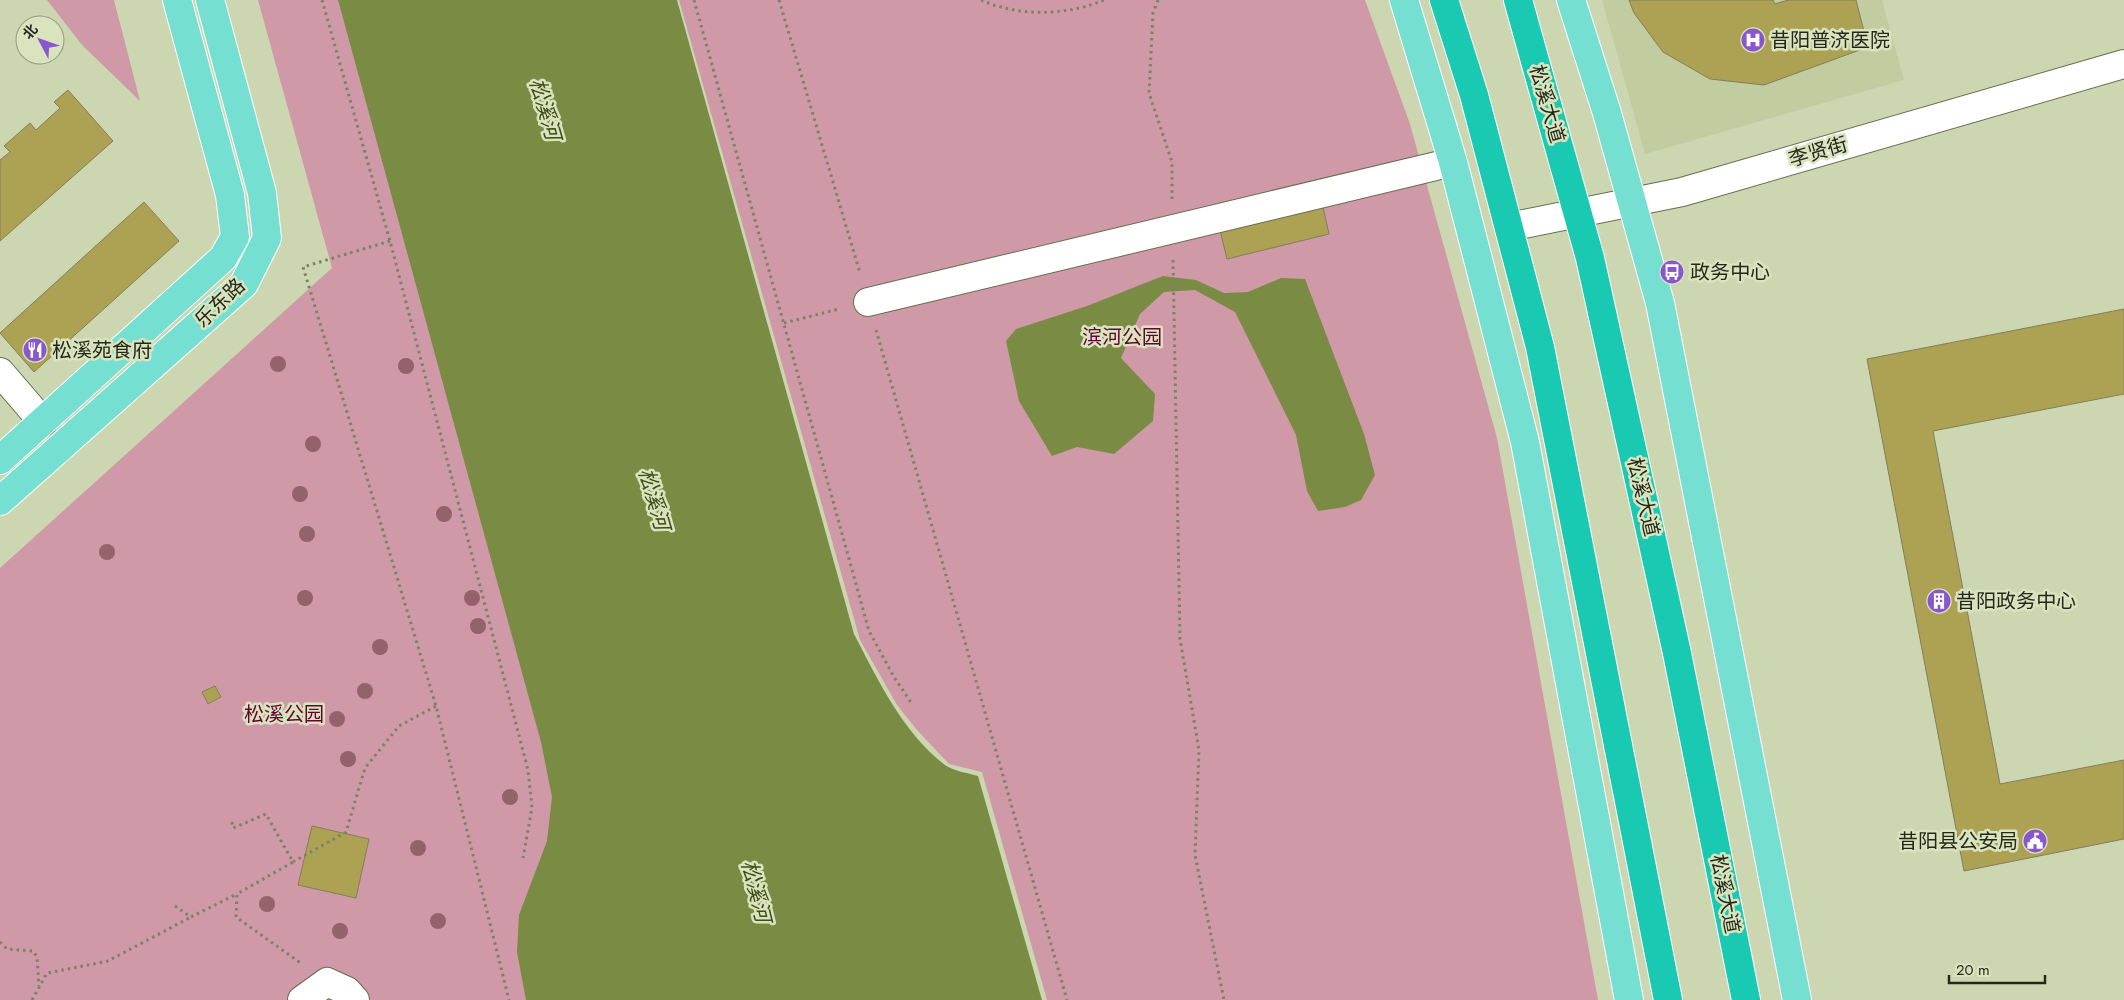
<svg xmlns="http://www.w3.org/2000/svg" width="2124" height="1000" font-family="Jost,'Noto Sans SC',sans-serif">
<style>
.built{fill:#c1cda1}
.green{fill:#cf99a8}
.water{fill:#7a8c43}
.building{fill:#ada254;stroke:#837e5a}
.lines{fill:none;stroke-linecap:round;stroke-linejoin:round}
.minor-casing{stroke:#656e4d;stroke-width:30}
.major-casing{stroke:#fff;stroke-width:30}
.highway-casing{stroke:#fff;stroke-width:30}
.path{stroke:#7a8268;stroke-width:3;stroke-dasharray:2.5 4;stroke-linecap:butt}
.minor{stroke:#fff;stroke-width:28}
.major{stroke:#75dfd1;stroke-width:28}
.highway{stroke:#19c9b2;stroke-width:28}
.tree{fill:#93626b}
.labels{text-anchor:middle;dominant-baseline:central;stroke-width:5;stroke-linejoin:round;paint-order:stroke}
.poi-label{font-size:20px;fill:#24281a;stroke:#d9e4bf;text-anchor:start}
.street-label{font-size:20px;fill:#24281a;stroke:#d9e4bf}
.park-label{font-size:20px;fill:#640231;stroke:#d9e4bf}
.water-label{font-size:21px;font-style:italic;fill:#414d16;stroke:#d9e4bf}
</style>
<rect width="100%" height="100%" fill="#ccd7b2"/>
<polygon class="built" points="1602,0 1882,0 1904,80 1645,154"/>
<g class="green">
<polygon points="47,0 114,0 140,101 82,45"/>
<polygon points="258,0 375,0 584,725 554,1000 0,1000 0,568 332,268"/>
<polygon points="679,0 1365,0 1410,124 1497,438 1598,1000 1047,1000 982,772 949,764 917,730 897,705 860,640"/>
</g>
<g class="water">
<path d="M338 0H677L854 634C878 680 903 733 945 765 953 771 968 773 978 776L1042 1000H526L517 952 519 915 547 841 552 797 541 742Z"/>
<polygon points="1163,276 1196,280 1224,293 1248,292 1281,278 1305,279 1364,434 1375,475 1361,500 1345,507 1318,511 1307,491 1296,435 1235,312 1195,290 1164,292 1140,314 1121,358 1155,394 1153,421 1114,454 1077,447 1052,456 1019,401 1006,341 1016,329 1087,306"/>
</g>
<g class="building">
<polygon points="1629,0 1773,0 1775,4 1788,0 1856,0 1868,47 1764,85 1710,79 1663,52 1634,13"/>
<polygon points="68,90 113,141 0,241 0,160 10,152 4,146 30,123 36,130 60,108 54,102"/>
<polygon points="1321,198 1329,234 1227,259 1220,230"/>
<polygon points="144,202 179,241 34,372 0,333"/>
<polygon points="2124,309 2124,394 1933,431 2000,784 2124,760 2124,839 1964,871 1867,359"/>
<polygon points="215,686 221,697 208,704 202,692"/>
<polygon points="312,826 369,839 356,898 298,885"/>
</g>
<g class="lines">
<defs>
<g id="minor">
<polyline points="1509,227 1682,192 2124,64"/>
<polyline points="868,302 1453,162"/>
<polyline points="0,372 43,422"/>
<polyline points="302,1000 327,982 347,991 355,1000"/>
</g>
<g id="major">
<polyline points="1404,0 1453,162 1525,442 1629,1000"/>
<polyline points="1571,0 1607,113 1660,303 1797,1000"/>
<polyline points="0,460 223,258 235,237 230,195 177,0"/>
<polyline points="0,501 244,284 267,238 262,193 210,0"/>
</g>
<g id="highway">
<polyline points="1444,0 1474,95 1540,347 1668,1000"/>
<polyline points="1518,0 1590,258 1677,653 1746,1000"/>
</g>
</defs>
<use href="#minor" class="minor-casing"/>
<use href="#major" class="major-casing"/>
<use href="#highway" class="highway-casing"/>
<g class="path">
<polyline points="322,0 390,241 528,770 532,808 523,858"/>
<polyline points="694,0 869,631 894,677 912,704"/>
<polyline points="779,0 860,273"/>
<path d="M981 0C1019 17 1066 16 1104 0"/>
<polyline points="1158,0 1153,13 1149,93 1172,162 1172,199"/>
<polyline points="390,241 303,267 436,706 509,1000"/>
<polyline points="1173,260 1180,639 1199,750 1195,855 1224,1000"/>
<polyline points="784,323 839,309"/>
<polyline points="876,330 1067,1000"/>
<polyline points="232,822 233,828 266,814 293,862 237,894 236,917 302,964"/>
<polyline points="293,862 346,832 365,768 399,726 436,706"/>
<polyline points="175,906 191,917 237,894"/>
<polyline points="0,942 7,949 33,951 37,957 39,986"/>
<polyline points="32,1000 47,973 108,961 191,917"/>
</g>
<use href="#minor" class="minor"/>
<use href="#major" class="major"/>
<use href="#highway" class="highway"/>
</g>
<g class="tree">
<circle cx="278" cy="364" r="8"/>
<circle cx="406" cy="366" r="8"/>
<circle cx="313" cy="444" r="8"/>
<circle cx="300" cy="494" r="8"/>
<circle cx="444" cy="514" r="8"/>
<circle cx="307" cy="534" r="8"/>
<circle cx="107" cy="552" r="8"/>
<circle cx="305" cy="598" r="8"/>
<circle cx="472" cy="598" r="8"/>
<circle cx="478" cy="626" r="8"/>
<circle cx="380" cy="647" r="8"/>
<circle cx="365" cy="691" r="8"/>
<circle cx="304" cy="714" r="8"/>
<circle cx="337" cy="719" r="8"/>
<circle cx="348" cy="759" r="8"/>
<circle cx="510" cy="797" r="8"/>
<circle cx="418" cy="848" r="8"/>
<circle cx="267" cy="904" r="8"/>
<circle cx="438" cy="921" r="8"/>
<circle cx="340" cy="931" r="8"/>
</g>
<defs>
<symbol id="hospital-disc" viewBox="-11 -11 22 22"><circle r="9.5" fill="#8a56ce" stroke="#d9e4bf"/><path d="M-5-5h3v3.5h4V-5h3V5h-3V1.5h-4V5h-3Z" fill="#fff"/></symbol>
<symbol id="bus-disc" viewBox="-11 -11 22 22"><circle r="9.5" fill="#8a56ce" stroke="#d9e4bf"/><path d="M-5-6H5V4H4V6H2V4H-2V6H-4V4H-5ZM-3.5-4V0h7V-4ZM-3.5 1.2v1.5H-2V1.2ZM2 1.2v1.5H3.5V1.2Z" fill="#fff"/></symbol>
<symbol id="restaurant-disc" viewBox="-11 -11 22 22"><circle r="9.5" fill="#8a56ce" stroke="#d9e4bf"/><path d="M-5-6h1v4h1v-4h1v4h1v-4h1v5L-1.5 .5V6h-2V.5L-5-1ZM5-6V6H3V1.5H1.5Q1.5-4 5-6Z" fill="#fff"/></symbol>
<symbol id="building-disc" viewBox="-11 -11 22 22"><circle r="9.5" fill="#8a56ce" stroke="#d9e4bf"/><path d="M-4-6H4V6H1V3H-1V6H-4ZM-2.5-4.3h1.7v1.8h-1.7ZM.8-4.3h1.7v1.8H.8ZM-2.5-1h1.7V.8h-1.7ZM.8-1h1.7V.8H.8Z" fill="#fff"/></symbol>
<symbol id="civic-disc" viewBox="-11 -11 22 22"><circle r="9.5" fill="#8a56ce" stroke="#d9e4bf"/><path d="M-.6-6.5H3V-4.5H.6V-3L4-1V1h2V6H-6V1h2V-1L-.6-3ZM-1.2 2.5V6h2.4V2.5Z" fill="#fff"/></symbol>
</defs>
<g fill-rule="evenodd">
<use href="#hospital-disc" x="1739" y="26" width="28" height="28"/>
<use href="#bus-disc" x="1658" y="258" width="28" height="28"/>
<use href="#restaurant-disc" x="21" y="336" width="28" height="28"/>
<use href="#building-disc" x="1925" y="587" width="28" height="28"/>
<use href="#civic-disc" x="2021" y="827" width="28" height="28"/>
</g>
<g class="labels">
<g class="poi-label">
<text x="1770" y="40">昔阳普济医院</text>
<text x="1690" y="272">政务中心</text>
<text x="52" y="350">松溪苑食府</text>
<text x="1956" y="601">昔阳政务中心</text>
<text x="2018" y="841" text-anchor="end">昔阳县公安局</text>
</g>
<g class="street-label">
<text transform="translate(1547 104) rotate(74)">松溪大道</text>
<text transform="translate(1818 152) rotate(-16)">李贤街</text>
<text transform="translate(220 303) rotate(-44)">乐东路</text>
<text transform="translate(1643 497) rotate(77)">松溪大道</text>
<text transform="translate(1725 894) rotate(79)">松溪大道</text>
</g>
<g class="park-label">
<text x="1122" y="337">滨河公园</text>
<text x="284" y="714">松溪公园</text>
</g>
<g class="water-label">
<text transform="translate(545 109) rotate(74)">松溪河</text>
<text transform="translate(654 499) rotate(74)">松溪河</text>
<text transform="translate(756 891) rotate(76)">松溪河</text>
</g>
</g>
<g transform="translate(40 40) rotate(311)"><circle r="24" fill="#d9e4bf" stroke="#91997d"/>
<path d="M0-4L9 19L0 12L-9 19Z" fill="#8a56ce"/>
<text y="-8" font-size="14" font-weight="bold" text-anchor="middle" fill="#24281a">北</text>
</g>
<path d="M1949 975v8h96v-8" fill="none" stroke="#24281a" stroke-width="2.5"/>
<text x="1956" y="975" font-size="15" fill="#24281a" stroke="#d9e4bf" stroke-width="4" paint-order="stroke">20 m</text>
</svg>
